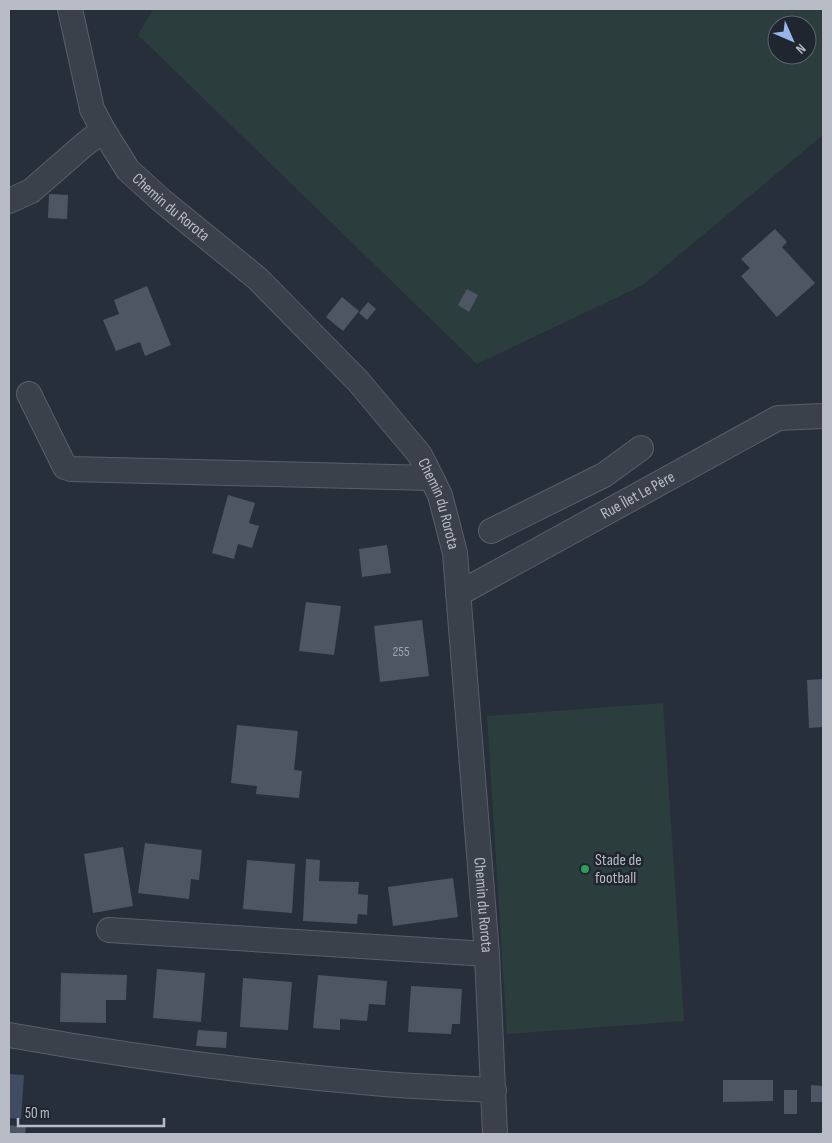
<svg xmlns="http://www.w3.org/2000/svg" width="832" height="1143" font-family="'Sofia Sans Condensed',sans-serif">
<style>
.green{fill:#2c3d3e;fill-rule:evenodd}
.water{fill:#3f4c62}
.building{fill:#4e5663}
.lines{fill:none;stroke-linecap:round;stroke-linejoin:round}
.minor-casing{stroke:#595f69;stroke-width:26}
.minor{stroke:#3b414b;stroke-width:24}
.leisure-dot{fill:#2e9e5b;stroke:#202630;stroke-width:2}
.labels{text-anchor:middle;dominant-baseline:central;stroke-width:5;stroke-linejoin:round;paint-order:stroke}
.number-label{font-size:14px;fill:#9da2ad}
.street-label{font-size:16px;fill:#b7bcc6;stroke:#202630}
.poi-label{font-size:16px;fill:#b7bcc6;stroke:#202630;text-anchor:start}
</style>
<rect width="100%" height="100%" fill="#272f3b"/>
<g class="green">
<path d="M153 9H823V135L643 285 477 364 138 35ZM777 25H807V55H777Z"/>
<polygon points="663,703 684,1021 507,1034 487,716"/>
</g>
<polygon class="water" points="9,1074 24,1075 21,1119 9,1118"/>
<g class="building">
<polygon points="49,194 68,195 67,219 48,218"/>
<polygon points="775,229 787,242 782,247 815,283 777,317 741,276 750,268 741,259"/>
<polygon points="147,286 171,345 145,356 140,342 116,351 103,320 119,314 114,300"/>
<polygon points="467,289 478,295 469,312 458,305"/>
<polygon points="342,297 359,311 343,331 326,317"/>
<polygon points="368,302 376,309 367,320 359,313"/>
<polygon points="228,495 255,503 249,523 259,526 252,548 238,544 234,559 212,553"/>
<polygon points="387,545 391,573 362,577 359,549"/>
<polygon points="306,602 341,606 334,655 299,651"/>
<polygon points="422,620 429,676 380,682 374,626"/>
<polygon points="823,679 823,727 809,728 807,680"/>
<polygon points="237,725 298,731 294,770 302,771 299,798 256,794 257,786 231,783"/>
<polygon points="145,843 202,850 199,880 191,879 189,899 138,893"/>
<polygon points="123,847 133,906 93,913 84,854"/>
<polygon points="306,859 320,860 319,881 359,882 358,894 368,895 367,915 358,914 357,924 303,921"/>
<polygon points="247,860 295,864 292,913 243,909"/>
<polygon points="453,878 458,917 393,926 388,887"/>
<polygon points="157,969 205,973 201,1022 153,1018"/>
<polygon points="61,973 127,975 126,1000 106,1000 106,1023 60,1022"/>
<polygon points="318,975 387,981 385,1005 369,1004 367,1021 340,1019 340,1030 313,1028"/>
<polygon points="243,978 292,982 288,1030 240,1027"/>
<polygon points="411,986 462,989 460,1024 452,1024 451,1034 408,1032"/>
<polygon points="198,1030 227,1032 226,1048 196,1046"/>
<polygon points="723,1080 773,1080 773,1101 723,1102"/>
<polygon points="811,1085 823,1086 823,1102 811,1102"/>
<rect x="784" y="1090" width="13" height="24"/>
<polygon points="9,1125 26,1127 25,1134 9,1134"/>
</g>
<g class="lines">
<defs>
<g id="minor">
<path id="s1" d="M70 9 92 109 103 130 128 170 161 200 258 279 358 381 420 455 440 495 455 553 487 954 495 1134"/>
<polyline points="9,201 31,191 85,144 103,130"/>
<polyline points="29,394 62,461 65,467 71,469 431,478"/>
<polyline points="491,531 604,475 641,448"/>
<path id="s2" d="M458 594 778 418 823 416"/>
<polyline points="109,930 487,954"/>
<path d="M9 1035C133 1057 259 1074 384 1084 421 1087 458 1088 494 1090"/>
</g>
</defs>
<use href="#minor" class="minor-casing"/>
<use href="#minor" class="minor"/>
</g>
<circle class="leisure-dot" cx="585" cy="869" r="5"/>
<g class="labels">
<g class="number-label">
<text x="401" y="651">255</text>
</g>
<g class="street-label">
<text stroke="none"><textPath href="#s1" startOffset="230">Chemin du Rorota</textPath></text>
<text stroke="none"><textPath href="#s2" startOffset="205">Rue Îlet Le Père</textPath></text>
<text stroke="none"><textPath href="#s1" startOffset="635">Chemin du Rorota</textPath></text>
<text stroke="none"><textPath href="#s1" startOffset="1040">Chemin du Rorota</textPath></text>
</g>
<g class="poi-label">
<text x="595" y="860">Stade de<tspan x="595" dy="18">football</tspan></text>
</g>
</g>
<rect width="832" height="1143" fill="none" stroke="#b7bcc6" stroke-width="20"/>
<g transform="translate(792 40) rotate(135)"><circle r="24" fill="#202630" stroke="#5c626c"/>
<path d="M0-4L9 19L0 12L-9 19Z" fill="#97b5eb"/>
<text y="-8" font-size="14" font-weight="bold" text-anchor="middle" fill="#b7bcc6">N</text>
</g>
<path d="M18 1118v8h146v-8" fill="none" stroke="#b7bcc6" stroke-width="2.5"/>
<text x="25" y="1118" font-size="15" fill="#b7bcc6" stroke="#202630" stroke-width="4" paint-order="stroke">50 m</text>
</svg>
